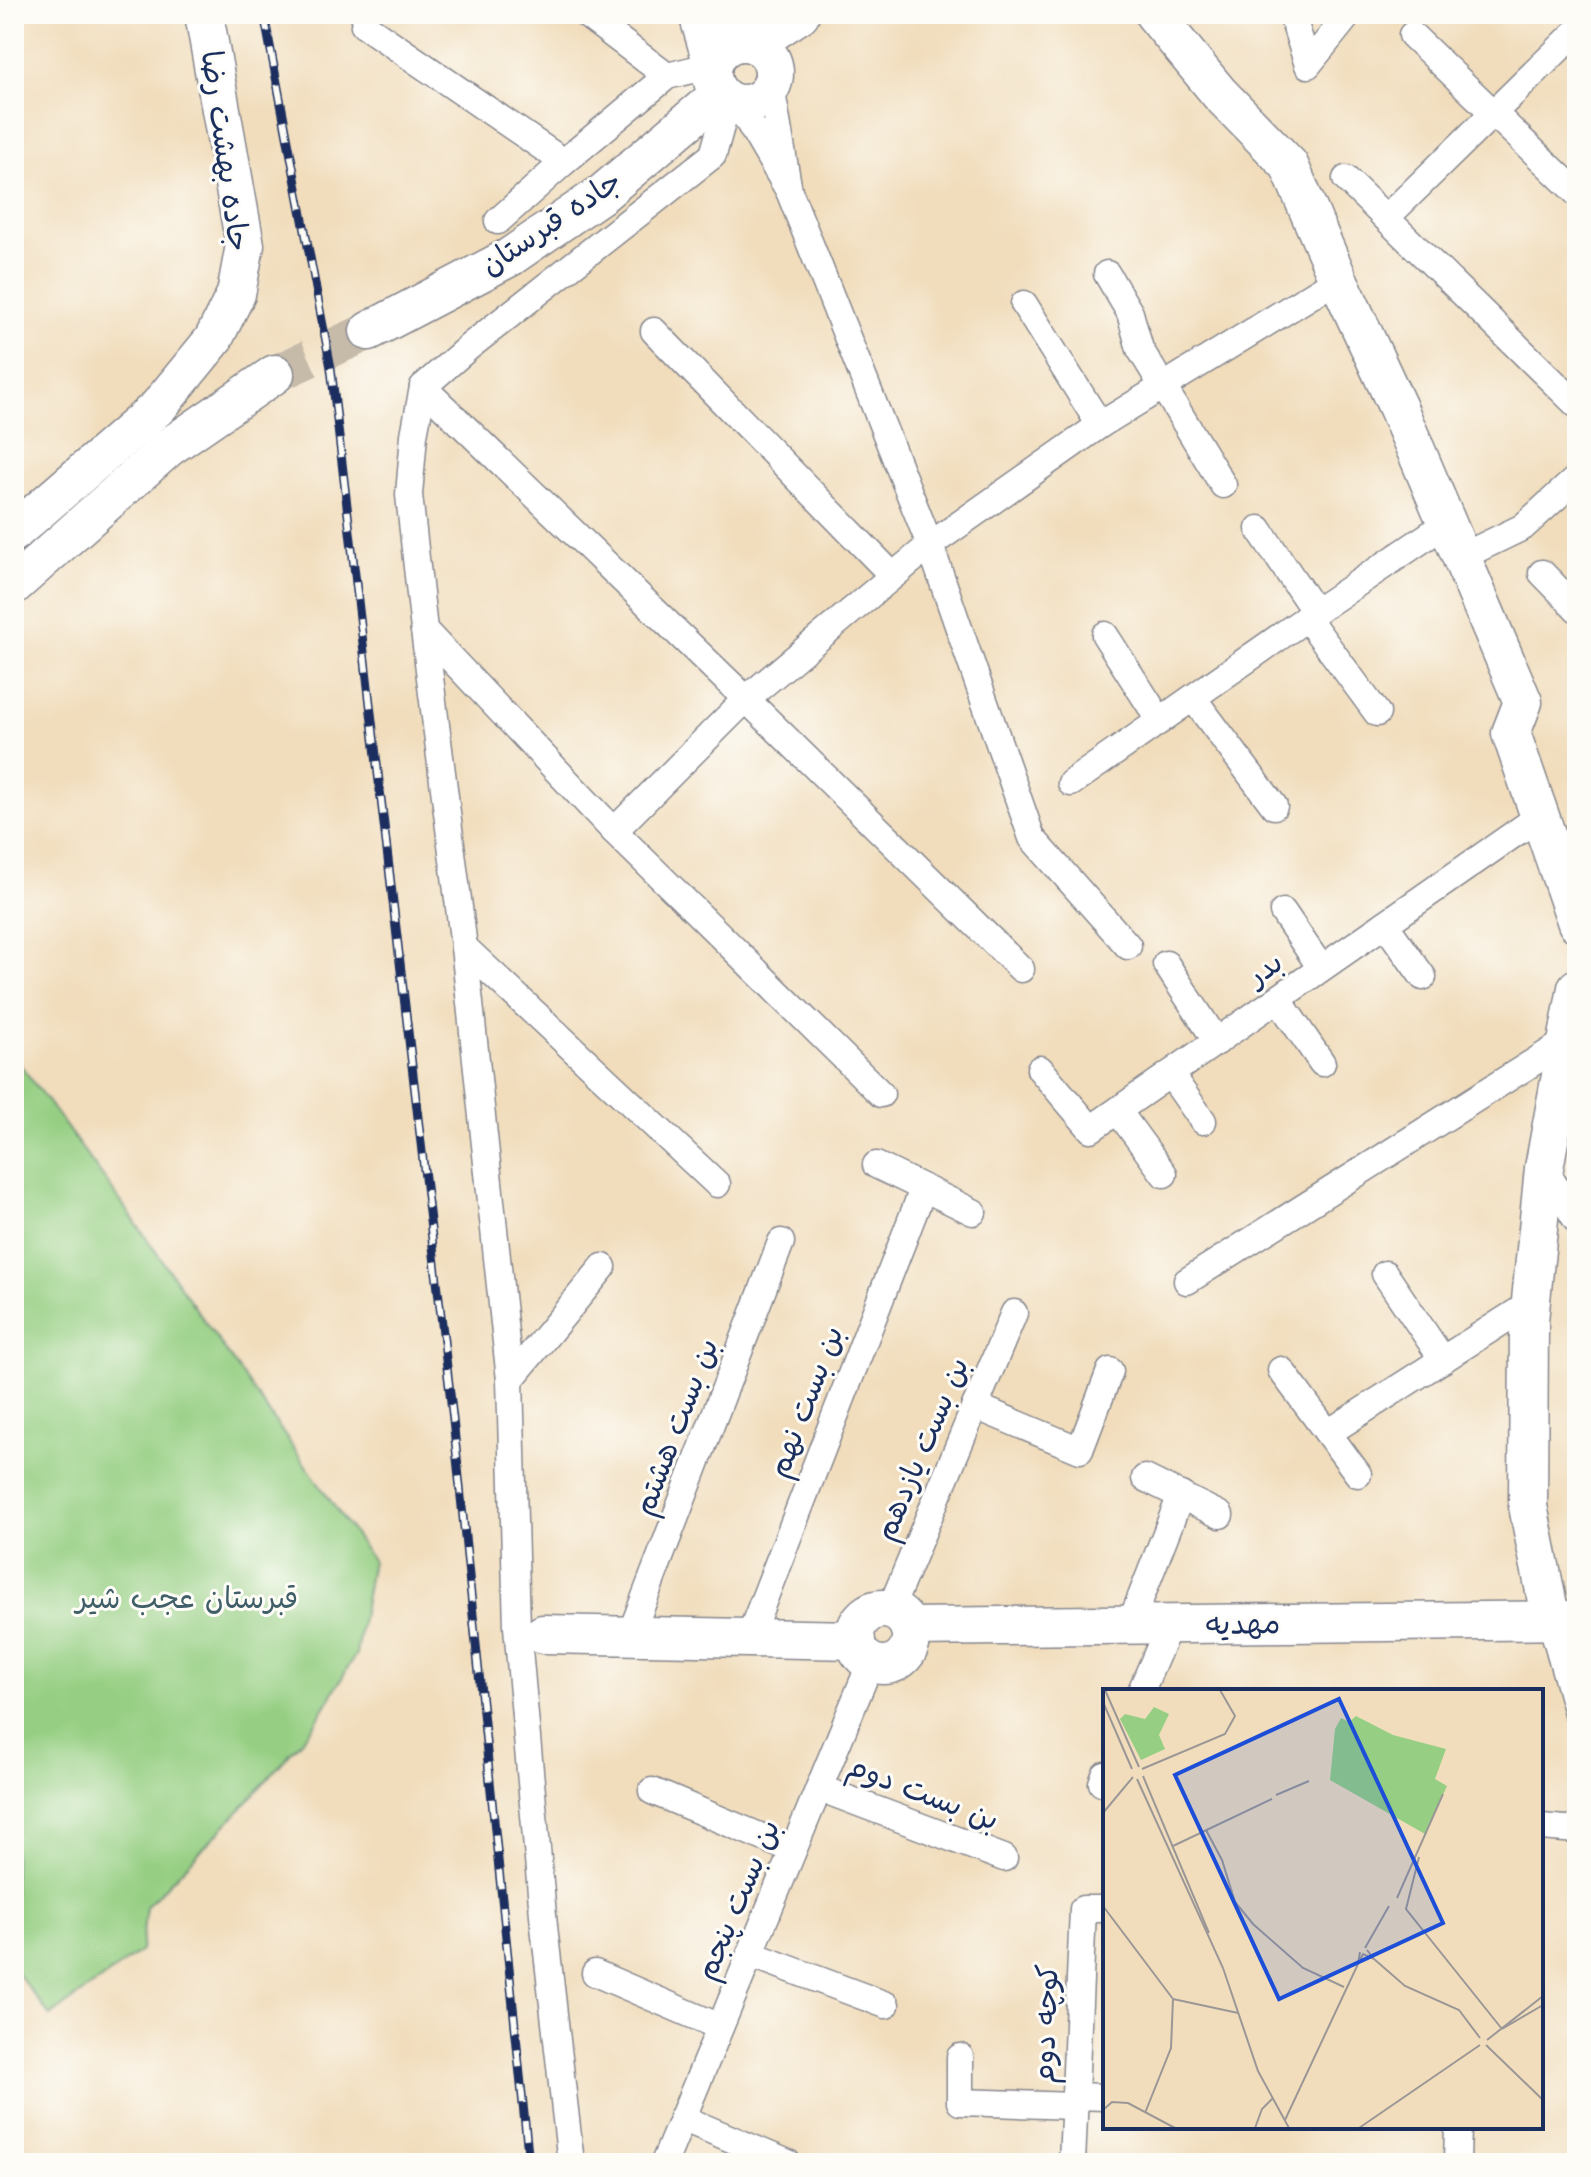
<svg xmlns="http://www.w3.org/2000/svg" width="1591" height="2177" font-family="'Comic Neue','Playpen Sans Arabic',sans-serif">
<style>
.green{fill:#96cf83;stroke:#587f70;stroke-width:2}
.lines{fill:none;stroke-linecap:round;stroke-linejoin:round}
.secondary-tunnel{stroke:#c6baa9;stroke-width:38;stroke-dasharray:38 19;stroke-linecap:butt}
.street-casing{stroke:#86868d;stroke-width:29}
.secondary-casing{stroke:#86868d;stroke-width:41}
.street{stroke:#fff;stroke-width:26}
.secondary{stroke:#fff;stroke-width:38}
.rail-casing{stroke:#1b2f5e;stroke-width:9}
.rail{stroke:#fdfcf7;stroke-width:6;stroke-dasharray:18;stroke-linecap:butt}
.labels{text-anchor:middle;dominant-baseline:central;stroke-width:6;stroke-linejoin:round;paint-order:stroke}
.street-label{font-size:30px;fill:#1b2f5e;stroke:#fdfcf7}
.park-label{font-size:30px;fill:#405f69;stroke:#fdfcf7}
.inset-road{fill:none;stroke:#9b9796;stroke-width:2}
.view{fill:#1d4ed8;fill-opacity:0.15;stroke:#1d4ed8;stroke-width:4}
.inset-edge{fill:none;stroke:#1b2f5e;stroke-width:4}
</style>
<rect width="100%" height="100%" fill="#fdfcf7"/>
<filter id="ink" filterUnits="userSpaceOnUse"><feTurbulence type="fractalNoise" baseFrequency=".0125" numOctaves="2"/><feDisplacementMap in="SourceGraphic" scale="16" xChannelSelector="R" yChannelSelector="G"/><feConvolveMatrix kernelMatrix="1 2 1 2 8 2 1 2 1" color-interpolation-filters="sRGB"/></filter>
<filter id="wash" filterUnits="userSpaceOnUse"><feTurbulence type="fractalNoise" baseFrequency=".006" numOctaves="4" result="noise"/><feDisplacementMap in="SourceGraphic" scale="32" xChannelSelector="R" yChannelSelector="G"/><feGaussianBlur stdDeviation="1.8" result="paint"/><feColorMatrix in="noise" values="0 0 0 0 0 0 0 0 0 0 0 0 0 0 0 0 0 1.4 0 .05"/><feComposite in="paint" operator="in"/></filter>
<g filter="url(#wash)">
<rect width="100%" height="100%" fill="#f1ddbc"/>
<polygon class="green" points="14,1056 119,1199 372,1560 356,1654 313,1727 242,1808 146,1907 141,1951 50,2016 14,1969"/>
</g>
<g filter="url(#ink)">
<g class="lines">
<polyline class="secondary-tunnel" points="275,374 369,331"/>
<defs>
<g id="street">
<polyline points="585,14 667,76"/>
<polyline points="1292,15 1308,65 1349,14"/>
<polyline points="364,25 564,162"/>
<polyline points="1412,35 1577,193"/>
<polyline points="738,104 789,191 771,86"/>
<polyline points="1346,179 1577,405"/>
<polyline points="789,191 930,545 1032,838 1128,946"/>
<polyline points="1386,218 1577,31"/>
<polyline points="498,221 564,162 667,76 713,65"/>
<polyline points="1107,274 1130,313 1140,349 1223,485"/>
<polyline points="1024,304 1100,425"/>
<polyline points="654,331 893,576"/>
<polyline points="423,387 746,699 1021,969"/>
<polyline points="1259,529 1315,612"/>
<polyline points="1461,557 1523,527 1577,478"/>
<polyline points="1542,573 1577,609"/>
<polyline points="1307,618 1377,713"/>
<polyline points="424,630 614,831 881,1094"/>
<polyline points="1105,635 1160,721"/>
<polyline points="1193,698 1274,806"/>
<polyline points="1071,783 1315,612 1447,523"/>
<polyline points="614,831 746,699 930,545 1100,425 1338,279"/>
<polyline points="1283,912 1321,968"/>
<polyline points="1385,924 1423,977"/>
<polyline points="464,947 717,1184"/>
<polyline points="1166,964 1217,1042"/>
<polyline points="1278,999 1322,1063"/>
<polyline points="1040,1069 1091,1129 1540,816"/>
<polyline points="1170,1074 1203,1121"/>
<polyline points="1118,1111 1164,1174"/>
<polyline points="876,1165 973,1212"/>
<polyline points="1544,1168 1577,1221"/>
<polyline points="1385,1274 1443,1360"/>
<polyline points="1187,1281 1567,1041"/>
<polyline points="1281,1370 1358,1474"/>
<polyline points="510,1380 603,1267"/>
<polyline points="975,1406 1080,1450 1110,1371"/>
<polyline points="1328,1433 1531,1303"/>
<polyline points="1145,1478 1220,1515"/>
<polyline points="890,1610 1014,1313"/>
<polyline points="1551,1621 1577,1713"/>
<polyline points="1130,1625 1181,1495"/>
<polyline points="630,1636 781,1242"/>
<polyline points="749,1638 923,1189"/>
<polyline points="1141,1691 1170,1624"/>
<polyline points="1102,1783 1105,1775"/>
<polyline points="819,1788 1004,1858"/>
<polyline points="652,1791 793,1850"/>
<polyline points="1541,1827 1577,1830"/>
<polyline points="750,1954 886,2005"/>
<polyline points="595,1973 720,2027"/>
<polyline points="960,2057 960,2102 1075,2106"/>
<polyline points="1075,2096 1105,2097"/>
<polyline points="682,2118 788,2163"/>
<polyline points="571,2163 544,1926 517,1627 510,1380 464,947 424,630 409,495 414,435 423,387 470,346 713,155 728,101"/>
<polyline points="664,2163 871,1662"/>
<polyline points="1072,2163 1083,1909 1105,1909"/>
<polyline points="1457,2163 1458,2127"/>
</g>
<g id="secondary">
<polyline points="698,14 713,65"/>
<polyline points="726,14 754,44 800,14"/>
<polyline points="1154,14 1219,93 1289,165 1338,279 1398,408 1523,702 1511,733 1577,923"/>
<circle cx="743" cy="73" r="31"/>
<polyline points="369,331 510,257 603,193 720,94"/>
<polyline points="14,532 158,407 213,340 236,294 245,245 204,14"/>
<polyline points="14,585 169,447 275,374"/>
<circle cx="883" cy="1637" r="28"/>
<polyline points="1551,1621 1528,1506 1529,1321 1544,1168 1577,988"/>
<polyline points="909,1627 1577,1620"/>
<polyline points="543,1634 856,1640"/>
</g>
</defs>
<use href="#street" class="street-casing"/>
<use href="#secondary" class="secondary-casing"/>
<use href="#street" class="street"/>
<use href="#secondary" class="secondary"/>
<defs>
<polyline id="rail" points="264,14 331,368 453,1419 529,2163"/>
</defs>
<use href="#rail" class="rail-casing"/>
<use href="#rail" class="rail"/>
</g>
</g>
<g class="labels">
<g class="street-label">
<text transform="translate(225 151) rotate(82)">جاده بهشت رضا</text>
<text transform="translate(551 223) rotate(-34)">جاده قبرستان</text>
<text transform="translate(1265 969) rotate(-35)">بدر</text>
<text transform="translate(806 1402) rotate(-69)">بن بست نهم</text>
<text transform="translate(676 1427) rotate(-69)">بن بست هشتم</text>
<text transform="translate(922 1449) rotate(-67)">بن بست یازدهم</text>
<text transform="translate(1243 1624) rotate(-1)">مهدیه</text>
<text transform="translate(923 1793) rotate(21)">بن بست دوم</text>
<text transform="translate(738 1900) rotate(-67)">بن بست پنجم</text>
<text transform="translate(1046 2024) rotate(-88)">کوچه دوم</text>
</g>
<g class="park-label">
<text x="187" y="1598">قبرستان عجب شیر</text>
</g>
</g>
<g transform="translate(1103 1689)">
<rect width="440" height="440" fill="#f1ddbc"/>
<path d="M51 18 66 25 56 46 62 60 38 71 17 30 22 25 42 30ZM253 27 290 46 343 60 332 90 344 97 322 145 227 91 232 40 238 29 246 33Z" fill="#96cf83"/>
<path class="inset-road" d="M2 1 36 78M0 13 29 80M39 80 122 45 132 27 117 1M40 87 106 244M34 90 120 279 155 382 186 439M173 106 206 92M0 124 30 88M103 141 119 171 132 213 150 235 200 279 241 298M70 157 169 110M316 168 303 220 399 340M294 209 340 105M0 217 70 310 68 359 42 424M262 259 286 217M257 263 255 275 260 265 271 270 264 261M271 270 302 297 356 321 377 349M70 310 135 324M399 340 440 316M384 351 440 307M383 356 440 411M0 421 9 413 25 414 72 439M182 431 255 275M152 439 159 420 169 410M256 439 377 356"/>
<path class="view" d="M236 10 340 234 176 310 72 86Z"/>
<rect width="440" height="440" class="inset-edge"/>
</g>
<rect width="1591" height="2177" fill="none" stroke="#fdfcf7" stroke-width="48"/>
</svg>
